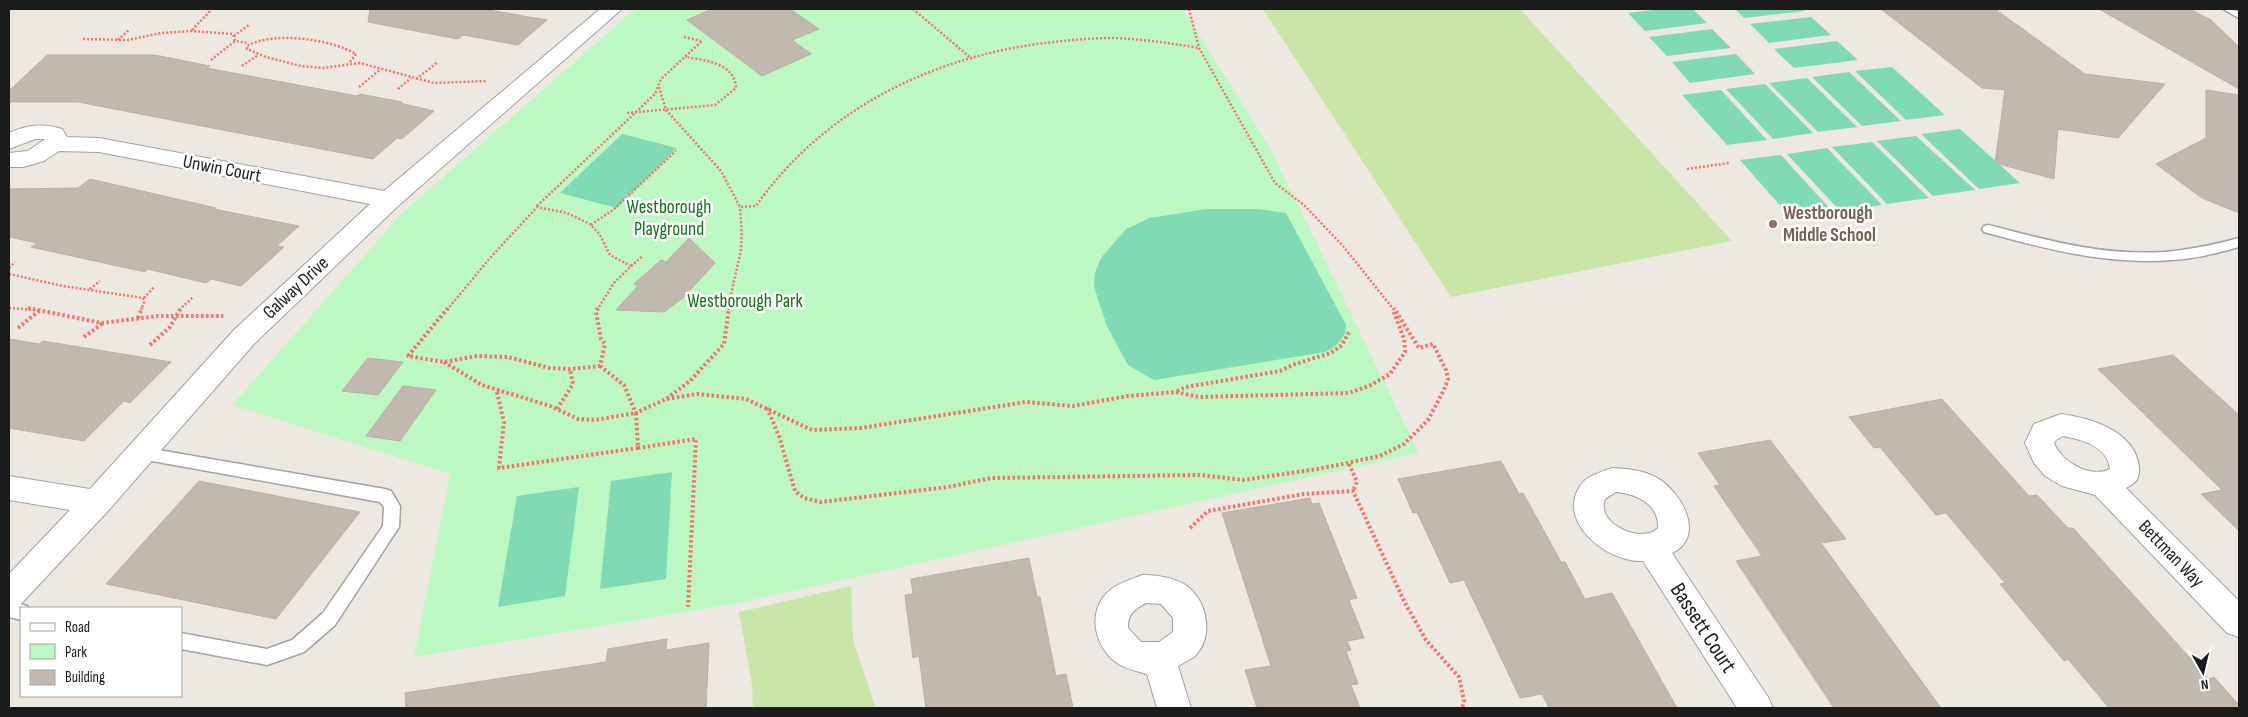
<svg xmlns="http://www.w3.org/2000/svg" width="2248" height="717" font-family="'Sofia Sans Condensed',sans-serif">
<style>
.grass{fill:#c7e6a7}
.park{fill:#bdf7c1}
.pitch{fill:#80dab6}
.building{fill:#c1b8b0;stroke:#bdafa4}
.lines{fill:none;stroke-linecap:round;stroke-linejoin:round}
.service-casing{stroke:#a2a2a2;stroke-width:3}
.minor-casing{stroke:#a2a2a2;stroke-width:2}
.path-far1{stroke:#f57669;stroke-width:2.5;stroke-dasharray:2 2;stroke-linecap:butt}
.path{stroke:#f57669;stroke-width:4;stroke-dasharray:2.5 2.5;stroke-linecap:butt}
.service{fill:#fff;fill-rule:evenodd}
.minor{fill:#fff;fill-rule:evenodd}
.education-dot{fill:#8d6e63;stroke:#fff;stroke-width:2}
.labels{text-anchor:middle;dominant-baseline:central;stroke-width:5;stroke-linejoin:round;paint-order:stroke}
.street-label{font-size:19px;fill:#1b1b1b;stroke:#fff}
.park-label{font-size:19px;fill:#0e7416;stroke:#fff}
.education-label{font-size:19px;font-weight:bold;fill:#785e54;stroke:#fff;text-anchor:start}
.near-street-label{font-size:22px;fill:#1b1b1b;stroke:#fff}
</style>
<rect width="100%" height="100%" fill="#ece8e1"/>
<g class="grass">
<polygon points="1263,9 1520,9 1732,241 1451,297"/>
<polygon points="851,586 853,641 876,708 753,708 752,685 739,612"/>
</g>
<polygon class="park" points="635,9 1183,9 1270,148 1419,453 735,604 414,657 450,474 232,405 402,213"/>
<g class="pitch">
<polygon points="1662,9 1693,9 1707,23 1645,31 1628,13"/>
<polygon points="1735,9 1803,9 1805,11 1744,18"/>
<polygon points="1811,17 1831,35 1769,43 1750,24"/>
<polygon points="1712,29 1731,48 1667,56 1649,37"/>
<polygon points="1837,41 1858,60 1794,68 1774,49"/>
<polygon points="1736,54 1755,74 1690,83 1672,62"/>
<polygon points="1892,67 1945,115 1906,120 1855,71"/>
<polygon points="1849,72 1901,121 1862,126 1812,77"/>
<polygon points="1807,78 1857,127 1818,132 1769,83"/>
<polygon points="1765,84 1813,133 1773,139 1726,89"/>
<polygon points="1721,90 1767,140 1727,145 1682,95"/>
<polygon points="1960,129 2020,183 1979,189 1921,134"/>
<polygon points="622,134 677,148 617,208 560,193"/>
<polygon points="1916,136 1975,190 1933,196 1877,141"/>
<polygon points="1872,142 1929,198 1887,204 1832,147"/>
<polygon points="1827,148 1882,205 1840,211 1787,154"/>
<polygon points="1781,155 1833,212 1791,218 1740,160"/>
<path d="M1206 209H1258L1286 213 1346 325C1346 339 1337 346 1325 352L1154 380 1128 365 1107 326 1094 287 1095 273 1101 258 1126 229 1150 218Z"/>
<polygon points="672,472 666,579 600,589 611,481"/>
<polygon points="579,487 565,596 498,607 517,496"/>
</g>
<g class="building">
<polygon points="370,9 483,9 547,20 518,45 463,35 458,39 368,22"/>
<polygon points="712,9 790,9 819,29 792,40 811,54 762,76 687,20"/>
<polygon points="1881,9 1995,9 2085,74 2165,84 2118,138 2058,129 2054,179 1995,163 2005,90 1982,88"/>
<polygon points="2099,9 2190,9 2211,20 2239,47 2239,89"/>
<polygon points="47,55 155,55 210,66 207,68 357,96 360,94 402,102 400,103 434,111 402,139 397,138 373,159 78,102 9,102 9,91"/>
<polygon points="2206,90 2239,95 2239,213 2202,198 2156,164 2206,138"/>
<polygon points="90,179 216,208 214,209 299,226 277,246 284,247 241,286 211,279 206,283 147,269 145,272 31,247 37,243 9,237 9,189 78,188"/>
<polygon points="689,238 715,263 683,298 664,312 616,310 638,286 634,284 661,260 666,262"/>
<polygon points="9,339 39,344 43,341 171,362 130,403 124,401 84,441 9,428"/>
<polygon points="2173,355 2239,415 2239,531 2201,494 2222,490 2098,369"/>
<polygon points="368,358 403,362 378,395 342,391"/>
<polygon points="403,386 436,390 400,441 366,436"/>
<polygon points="1942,399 2029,496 2037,495 2068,528 2073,528 2209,679 2214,677 2239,705 2239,708 2109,708 2068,659 2064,661 2000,584 2005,583 1946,513 1936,515 1880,447 1874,448 1849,417"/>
<polygon points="1770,440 1846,539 1821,543 1941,708 1834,708 1736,561 1762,556 1714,486 1720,485 1698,453"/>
<polygon points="1501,461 1519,494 1523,493 1561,562 1565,562 1585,599 1612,593 1677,708 1549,708 1542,694 1520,698 1464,580 1450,583 1417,512 1413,513 1398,479"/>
<polygon points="199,481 360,512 276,619 106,584"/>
<polygon points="1310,498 1312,504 1319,503 1357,598 1349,600 1364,638 1347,641 1351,650 1346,651 1358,684 1351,685 1360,708 1257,708 1245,670 1271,666 1222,513"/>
<polygon points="1029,558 1037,597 1040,597 1056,676 1066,674 1073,708 926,708 919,656 913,658 905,595 913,594 911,579"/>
<polygon points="667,639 666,650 709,643 706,708 406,708 405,693 606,662 608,649"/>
</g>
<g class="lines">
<defs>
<g id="service">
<polygon points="2223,9 2239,11 2239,18"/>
<path d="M1989 225C2049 241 2112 258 2175 251 2197 248 2218 244 2239 238V247C2217 253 2195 259 2172 260 2107 265 2046 249 1984 232L1982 229 1984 226Z"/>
<polygon points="141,447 385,489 391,491 400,506 399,527 335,625 304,652 267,665 181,649 181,633 267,649 292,640 323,613 383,526 384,507 380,502 141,459 135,457 133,453 135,449"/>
<polygon points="9,601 27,606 28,608 21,608 21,620 9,617"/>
</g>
<g id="minor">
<path d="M600 9H622L398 206 254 344 108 511 20 605 9 609V574L70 510 9 500V476L90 489 234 330 370 204 99 152 59 151 44 161 23 167H9V153L28 151 45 139H35L9 149V133C27 125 43 123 62 129L67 137 99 138 384 191Z"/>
<path d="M2061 414C2091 418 2135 431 2139 467 2140 479 2136 483 2126 488L2239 601V637L2227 633 2095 495 2062 486 2045 476 2034 463 2025 443 2034 424ZM2063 436C2081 439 2108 447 2110 469 2090 479 2061 461 2054 443L2056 440Z"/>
<path d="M1612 468C1627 469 1644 470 1657 478 1681 491 1707 537 1672 553L1768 697 1773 708H1737L1643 561C1606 563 1551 518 1584 481 1591 475 1603 471 1612 468ZM1616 492C1637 494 1659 504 1658 528 1642 544 1599 525 1604 502 1605 497 1612 495 1616 492Z"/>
<path d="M1142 575C1156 575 1171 577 1184 584 1207 598 1215 636 1195 656 1190 660 1183 663 1178 666L1191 708H1157L1147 674C1137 671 1125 669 1117 663 1094 647 1086 610 1110 590 1119 583 1132 579 1142 575ZM1146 603 1161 604 1173 618V632L1159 642H1141L1128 628C1128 613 1134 610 1146 603Z"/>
</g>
</defs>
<use href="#service" class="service-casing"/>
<use href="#minor" class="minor-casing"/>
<g class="path-far1">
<polyline points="913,9 972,59"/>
<polyline points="1189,9 1199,48 1275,183 1304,205 1343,246 1394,310"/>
<polyline points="192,30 212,9"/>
<polyline points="234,36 250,24"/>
<polyline points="684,37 701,41"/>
<polyline points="83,39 128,40 161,33 192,31 233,34 235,41 248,43"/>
<polyline points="118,40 129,30"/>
<polyline points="211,60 235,41"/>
<path d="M350 62 356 54C331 39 273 31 247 46V49L266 57 301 66 323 68 360 63 434 83 487 81"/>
<polyline points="242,66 258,55"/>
<polyline points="416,79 438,62"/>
<polyline points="359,87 381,69"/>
<path d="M659 87 666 110 721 171 740 207 756 206C822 112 925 60 1037 44 1062 41 1087 38 1112 38 1142 39 1170 43 1199 48"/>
<polyline points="398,89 411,78"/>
<path d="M627 113 715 105 736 88C735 63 705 60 685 57"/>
<polyline points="1687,169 1729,163"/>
<polyline points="537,206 655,94 661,79 702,41"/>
<polyline points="591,225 613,210 676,151"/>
<polyline points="631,266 643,256"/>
<polyline points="9,268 15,262"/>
<polyline points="9,274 63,286 143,298 144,302 141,310"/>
<polyline points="90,289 100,281"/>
<polyline points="144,298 154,287"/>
<polyline points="9,308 37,310"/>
<polyline points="179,310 193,297"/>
<polyline points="447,310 490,258 537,207 567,213 590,224 600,235 610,255 631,266 614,283 597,310"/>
<path d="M729 310C731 291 736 273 740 255 743 239 741 223 740 207"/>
</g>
<g class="path">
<polyline points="28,308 102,323 158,316 224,316"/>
<polyline points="448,308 408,356 444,362 477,356 508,357 549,368 570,369 600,366"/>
<polyline points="598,308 596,312 601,339 605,344 600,366"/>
<polyline points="138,318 142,308"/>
<polyline points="18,328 40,310"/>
<polyline points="84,337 103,323"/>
<polyline points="150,345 170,327 181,308"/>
<polyline points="444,362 482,385 550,406 578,419 595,420 636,413 638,448 696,439 688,607"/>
<polyline points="600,366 624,385 636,413 666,399 690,381 724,344 729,308"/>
<polyline points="1177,391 1186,387 1280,371 1295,364 1331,353 1342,345 1350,330"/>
<polyline points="497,392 504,422 499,468 638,448"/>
<polyline points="667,399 697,394 746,399 812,430 861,428 1026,402 1073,406 1128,396 1176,392 1199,397 1349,393 1371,385 1390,374 1405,352 1404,339 1393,310"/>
<polyline points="767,408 779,436 795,491 804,498 821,502 948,487 991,478 1200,475 1243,480 1318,469 1380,456 1404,444 1428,420 1444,390 1448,379 1446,370 1433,344 1419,348 1394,308"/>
<polyline points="557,409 573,384 570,369"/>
<polyline points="1349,464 1357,482 1353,491"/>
<polyline points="1190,528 1208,511 1304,494 1353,491 1405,603 1426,640 1459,677 1464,701 1462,708"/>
</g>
<use href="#service" class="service"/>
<use href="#minor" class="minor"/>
</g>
<circle class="education-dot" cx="1773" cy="224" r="5"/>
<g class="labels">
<g class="street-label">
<text transform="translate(222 169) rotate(11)">Unwin Court</text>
<text transform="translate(296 288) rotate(-43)">Galway Drive</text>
<text transform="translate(2171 554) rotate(46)">Bettman Way</text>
</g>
<g class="park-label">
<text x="669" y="207">Westborough<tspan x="669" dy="22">Playground</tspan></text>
<text x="745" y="301">Westborough Park</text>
</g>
<g class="education-label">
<text x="1783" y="213">Westborough<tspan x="1783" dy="22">Middle School</tspan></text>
</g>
<g class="near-street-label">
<text transform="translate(1703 628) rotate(57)">Bassett Court</text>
</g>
</g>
<rect width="2248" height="717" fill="none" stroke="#1b1b1b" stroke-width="20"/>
<rect x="20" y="607" width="162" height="90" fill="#ffffff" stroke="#a4a4a4"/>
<rect x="30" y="623" width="25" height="8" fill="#ffffff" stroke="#a4a4a4"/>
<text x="65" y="632" font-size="15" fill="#1b1b1b">Road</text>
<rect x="30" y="644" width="25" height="15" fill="#bdf7c1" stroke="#a4a4a4"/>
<text x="65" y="657" font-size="15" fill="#1b1b1b">Park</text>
<rect x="30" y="670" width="25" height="15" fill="#c1b8b0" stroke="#a4a4a4"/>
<text x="65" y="682" font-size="15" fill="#1b1b1b">Building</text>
<g transform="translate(2203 672) rotate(172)" stroke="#ffffff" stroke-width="4" paint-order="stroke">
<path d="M0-4L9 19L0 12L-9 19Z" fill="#1b1b1b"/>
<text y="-8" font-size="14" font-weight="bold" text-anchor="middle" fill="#1b1b1b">N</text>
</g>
</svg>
